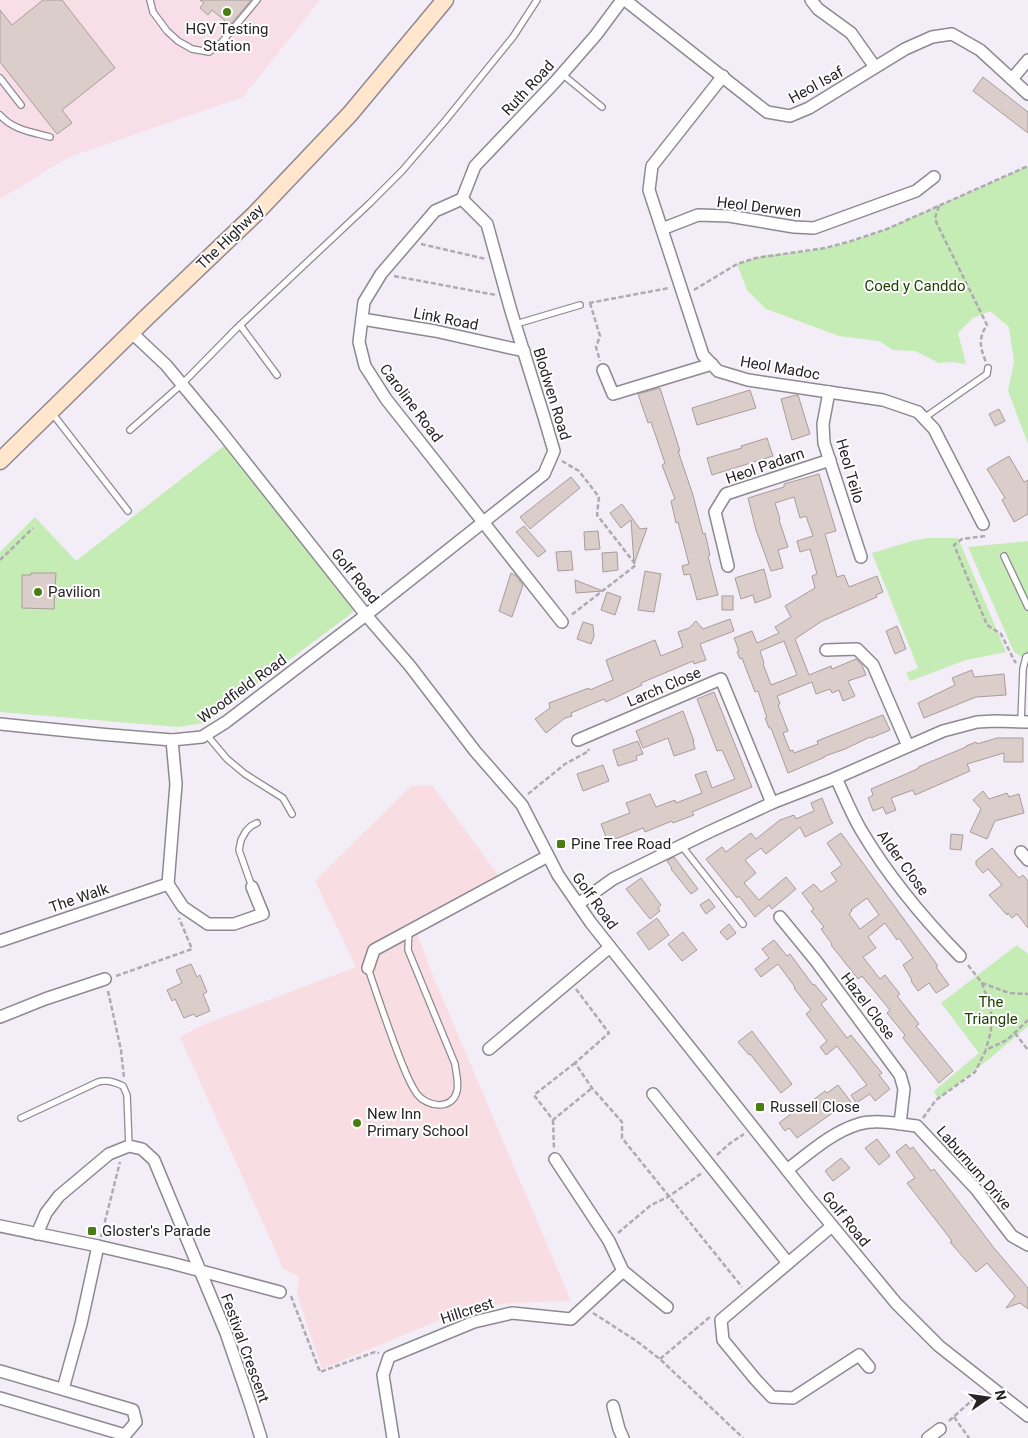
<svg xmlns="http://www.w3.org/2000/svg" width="1028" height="1438" font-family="Roboto,sans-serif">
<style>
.industrial{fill:#f7dee7}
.education{fill:#f8dee2}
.green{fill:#c6ecb6}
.building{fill:#dbceca;stroke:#a99c99;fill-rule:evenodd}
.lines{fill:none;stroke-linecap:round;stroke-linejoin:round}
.lane-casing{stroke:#8e8892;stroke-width:8}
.street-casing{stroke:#8e8892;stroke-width:14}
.secondary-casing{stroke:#8e8892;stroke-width:19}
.path{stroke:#afaab2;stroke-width:2.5;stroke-dasharray:5 2.5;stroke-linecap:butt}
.lane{stroke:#fff;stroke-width:5.5}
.street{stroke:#fff;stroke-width:11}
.secondary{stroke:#ffe6cc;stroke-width:16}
.poi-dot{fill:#477d11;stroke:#fff;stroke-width:2}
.labels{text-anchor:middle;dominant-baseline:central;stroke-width:4;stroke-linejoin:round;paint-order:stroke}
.poi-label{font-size:15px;fill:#262327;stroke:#fff;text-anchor:start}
.street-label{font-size:15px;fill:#262327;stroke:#fff}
.park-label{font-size:15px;fill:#1d4105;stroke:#fff}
</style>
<rect width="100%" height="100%" fill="#f3edf7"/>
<polygon class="industrial" points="0,0 320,0 243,97 69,157 0,199"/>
<polygon class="education" points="432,785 507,887 417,933 431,971 571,1301 508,1303 464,1310 322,1369 297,1294 299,1277 283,1268 180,1037 200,1026 356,967 315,881 411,786"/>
<g class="green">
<polygon points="1028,166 1028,444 1008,391 1014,362 1009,327 990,311 973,318 958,333 966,364 953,362 939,363 915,351 893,350 879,341 839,336 766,309 747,290 737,264 766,255 809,251 843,244 879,232"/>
<polygon points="229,442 360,607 205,723 178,727 0,712 0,552 35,517 76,561"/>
<polygon points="927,538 958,538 1006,652 966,660 910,681 906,673 918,668 872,553 912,541"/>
<polygon points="1028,541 1028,661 1014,652 968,547"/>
<polygon points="1017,945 1028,954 1028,1026 989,1059 938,1099 934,1091 979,1053 941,1003"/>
</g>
<g class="building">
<polygon points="43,0 62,0 115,68 62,110 72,123 57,134 0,62 0,10 12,25"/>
<polygon points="200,0 251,0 230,25 212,10 208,15 200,8 204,3"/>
<polygon points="983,77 1028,112 1028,133 973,91"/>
<polygon points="660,388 680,451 678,451 693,495 703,534 705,533 710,555 708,556 718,595 697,600 690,574 684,575 682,566 689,564 678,522 676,523 671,501 675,499 662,465 665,463 651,422 648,423 638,394"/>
<polygon points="750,390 756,408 697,425 692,408"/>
<polygon points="796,395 798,395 810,434 792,440 781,399"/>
<polygon points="999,409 1005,421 995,426 989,414"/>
<polygon points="767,438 773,456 712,475 707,458 742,448 741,446"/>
<polygon points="1009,456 1024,482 1028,480 1028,514 1014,522 1002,500 1005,498 987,469"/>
<path d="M819 474 836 531 825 534 837 577 844 575 849 587 877 576 883 592 876 595 877 597 822 621 795 639 809 675 831 666 832 669 856 659 862 665 866 675 848 681 855 696 843 701 839 690 832 693 830 689 816 694 812 682 777 696 780 704 778 705 788 731 783 733 790 751 793 750 794 753 818 744 817 741 883 715 890 730 871 738 870 737 845 749 825 756V757L788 773 771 728H769L765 718H767L758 691 755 692 742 658 740 659 737 652 739 651 734 638 752 631 757 643 779 633 775 627 791 617 785 606 815 588 812 576 817 574 810 549 800 552 797 541 813 536 806 516 800 518 794 497 775 503 780 519 779 520 788 547 778 550 783 568 771 571 756 530 748 498 784 487V484ZM784 641 797 675 771 685 763 664 764 663 760 651Z"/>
<polygon points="571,477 580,488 530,529 520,517"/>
<polygon points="622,504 640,529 647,528 634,564 631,520 621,528 610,513"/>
<polygon points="524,526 546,551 538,557 516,532"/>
<polygon points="598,531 600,549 585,550 584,532"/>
<polygon points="571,551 573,570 558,571 556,552"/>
<polygon points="617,552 618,570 603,572 602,553"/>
<polygon points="764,569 771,597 755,603 753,595 741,599 735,578"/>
<polygon points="645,571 661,574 654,612 638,610"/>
<polygon points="31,573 56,573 54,609 22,608 22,575 31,575"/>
<polygon points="511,573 515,575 523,585 512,617 499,611"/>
<polygon points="575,580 603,591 576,593"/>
<polygon points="607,592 621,597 615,615 601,610"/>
<rect x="722" y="596" width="11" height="14"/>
<polygon points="730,619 734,631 700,644 706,660 694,664 693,661 641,683 642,685 606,702 604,699 571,713 572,716 565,718 546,733 535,719 550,708 549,703 589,688 590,690 613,680 606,660 655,640 661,656 683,647 678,632 689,628 696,621 703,629"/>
<polygon points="583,622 593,625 594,636 591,644 577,639"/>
<polygon points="897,626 906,649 895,654 886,631"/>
<polygon points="972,670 974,677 1004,674 1006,695 976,697 924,718 918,703 955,685 952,678"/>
<polygon points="714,692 752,787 692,812 694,815 673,823 672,821 645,832 643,828 608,842 601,824 630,813 626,803 650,794 656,807 675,800 676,803 702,793 695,775 706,771 712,788 735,779 722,750 717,751 697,699"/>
<polygon points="683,711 694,741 693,741 695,749 674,756 668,738 643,748 636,731"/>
<polygon points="997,738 1023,738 1023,762 1004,762 1004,753 967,764 970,771 915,795 913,790 891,798 896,810 886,814 883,807 873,811 868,798 873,795 871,789 906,774 919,768 918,767 966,747 966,746 976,742 977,744"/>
<polygon points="638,741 643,754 636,756 637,760 618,766 613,750"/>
<polygon points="603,765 609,781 583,791 577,774"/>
<polygon points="983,791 989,799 1007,793 1009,797 1019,794 1024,813 995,821 987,839 970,832 981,809 973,800"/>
<polygon points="822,798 830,818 833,823 805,837 800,827 766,854 761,848 745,860 756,873 744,883 759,900 786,877 796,889 772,909 769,905 755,917 739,896 737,898 706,859 722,847 726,852 751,833 756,839 780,820 794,815 796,819 814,811 811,803"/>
<path d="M841 833 938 966 936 967 949 985 936 993 929 983 918 991 911 981 912 980 903 965 913 958 899 938 897 940 885 923 868 937 876 948 863 957 880 979 885 975 900 994 897 996 919 1024 916 1026 953 1071 939 1083 903 1038 905 1035 887 1013 890 1010 862 976 858 979 831 945 832 944 821 929 824 927 811 911 814 909 802 893 814 884 821 892 837 881 831 873 842 865 827 843ZM867 898 879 915 860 929 849 914 852 911 851 910Z"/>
<polygon points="951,834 963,835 961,850 950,849"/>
<polygon points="992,848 1019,878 1023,875 1028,881 1028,928 1017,914 1012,918 1008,913 1007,915 989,895 1002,885 988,869 983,873 976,865 976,861"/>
<polygon points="674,857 698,889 691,894 671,869 672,868 667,861"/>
<polygon points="641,878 661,905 658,908 660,911 650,919 626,889"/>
<polygon points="709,899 715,907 706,914 700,905"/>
<polygon points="657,918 669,935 649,950 637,933"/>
<polygon points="729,924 736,933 727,940 720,932"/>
<polygon points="683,932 697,950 682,961 668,944"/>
<polygon points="774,940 787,956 790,954 813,985 814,984 827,999 821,1004 847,1038 851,1035 882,1073 879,1075 890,1089 875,1101 870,1094 856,1103 851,1095 867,1085 837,1046 826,1055 820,1047 827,1041 806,1014 811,1010 794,988 795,987 778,964 761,977 755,969 769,958 762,949"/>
<polygon points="191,964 197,977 200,975 207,992 203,994 210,1011 196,1017 194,1014 184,1018 175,999 172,1001 167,990 182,983 176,970"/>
<polygon points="752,1031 792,1084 781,1093 750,1054 749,1055 738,1042"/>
<polygon points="838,1085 851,1102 839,1111 838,1109 797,1138 789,1128 785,1131 779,1123 796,1110 797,1112 825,1091 827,1093"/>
<polygon points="877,1139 890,1156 879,1165 865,1148"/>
<polygon points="906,1144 910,1149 913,1147 931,1171 934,1169 994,1248 1028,1288 1028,1309 1020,1303 1006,1308 1015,1296 987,1263 976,1272 950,1242 952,1241 907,1183 915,1178 896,1152"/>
<polygon points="841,1158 850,1168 833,1181 825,1171"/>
</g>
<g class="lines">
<defs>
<g id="lane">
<polyline points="150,0 153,12 167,31 178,41 192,49 209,52 221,43 257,0"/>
<polyline points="562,74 602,107"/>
<polyline points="0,78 21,105"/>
<path d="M0 115C13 130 32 132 50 137"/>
<polyline points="516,324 580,305"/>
<polyline points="240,325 277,375"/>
<polyline points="52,413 128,511"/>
<polyline points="924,418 987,374 988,368"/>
<polyline points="130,430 182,384 236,329 370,203 402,171 445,121 513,37 537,0"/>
<polyline points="1004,556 1028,607"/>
<polyline points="1021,722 1023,669 1026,657 1028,656"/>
<polyline points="206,734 227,759 245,774 283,798 292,814"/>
<polyline points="681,845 743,924"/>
<polyline points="252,887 239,850 241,840 246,831 251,826 257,823"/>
<path d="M368 968C378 998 388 1027 399 1056 404 1068 409 1083 417 1094 427 1107 452 1111 457 1091 459 1082 456 1073 455 1064L408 950 409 931"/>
<path d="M21 1118 98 1082C107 1079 115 1082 123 1086L127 1095 129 1146"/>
</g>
<g id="street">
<polyline points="625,0 767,112 790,116 809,108 905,49 932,37 952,34 980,50 1028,94"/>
<polyline points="811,0 818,9 851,33 875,67"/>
<polyline points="723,76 652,166 649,190 703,355 718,371 748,380 883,400 918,412 934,429 983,524"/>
<polyline points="1012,79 1028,60"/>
<polyline points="462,199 435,211 381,274 364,302 359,342 365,366 386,399 562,622"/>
<polyline points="462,199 475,166 555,82 596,35 622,0"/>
<polyline points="662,229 698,215 729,216 794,227 814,228 916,191 934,177"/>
<polyline points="362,319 435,331 524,351"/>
<polyline points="131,332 166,365 219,429 366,615 410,666 475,751 522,805 558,875 591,923 810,1199 896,1303 939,1346 1028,1416"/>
<polyline points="603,370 613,394 712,364"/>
<polyline points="829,392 823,424 824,443 861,557"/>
<polyline points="728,566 715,512 726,494 830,460"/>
<polyline points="826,650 857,649 873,665 908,746"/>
<polyline points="0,724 99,734 172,740 202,737 226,722 366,615 544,474 554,451 544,417 511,311 487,224 462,199"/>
<polyline points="578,740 721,679 772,803"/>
<path d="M836 778C844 795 851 813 861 830 888 876 923 918 960 956"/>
<polyline points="1021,852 1028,860"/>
<polyline points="168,884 183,907 208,924 234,924 263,914 252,887"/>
<polyline points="578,904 613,879 709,832 772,803 836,778 943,731 977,722 995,721 1028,722"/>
<polyline points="780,917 816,961 900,1075 904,1089 900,1124"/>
<polyline points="0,941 168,884 176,784 172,740"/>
<polyline points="368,968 374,950 548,856"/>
<polyline points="0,1017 45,999 105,979"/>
<polyline points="489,1049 610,947"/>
<polyline points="653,1094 788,1263"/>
<polyline points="555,1159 609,1241 623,1271 667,1307"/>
<path d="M787 1170C809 1153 832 1132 859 1124 877 1119 899 1124 917 1126L976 1189 1012 1236 1028 1245"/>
<polyline points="0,1226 98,1246 171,1263 280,1292"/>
<polyline points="832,1226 721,1320 723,1340 756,1380 772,1397 793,1398 859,1355 869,1367"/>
<polyline points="37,1234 46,1213 59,1196 109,1154 129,1146 142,1149 154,1160 226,1333 250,1403 261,1438"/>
<polyline points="0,1371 133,1410 136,1422 125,1435 0,1398"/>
<polyline points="63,1389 81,1324 98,1246"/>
<polyline points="613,1406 619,1429 623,1438"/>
<polyline points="393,1438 383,1375 389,1357 474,1322 512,1313 571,1319 623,1271"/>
<polyline points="928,1438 940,1429"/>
</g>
<polyline id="secondary" points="0,461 147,317 254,215 350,114 445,0"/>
</defs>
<use href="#lane" class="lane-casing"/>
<use href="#street" class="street-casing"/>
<use href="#secondary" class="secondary-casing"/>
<g class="path">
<path d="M939 206 935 218 937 224 987 325C978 338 980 348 986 362"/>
<polyline points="421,244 486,259"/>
<polyline points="394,276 496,295"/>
<polyline points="694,290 737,264 756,258 825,248 848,242 887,229 1028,166"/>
<polyline points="589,303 669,288"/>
<polyline points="590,303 600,336 596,347 600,361"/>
<polyline points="562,461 579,471 599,497 597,515 636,565 570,616"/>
<polyline points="985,536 962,539 954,545 987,625 1001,634 1014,660 1016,663"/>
<polyline points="0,560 33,528"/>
<polyline points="528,794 565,764 589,751 588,749"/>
<polyline points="968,965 982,983 1009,993 1028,994"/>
<polyline points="116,976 192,949 179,918"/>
<polyline points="982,983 991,1009 991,1031 986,1049"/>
<polyline points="576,989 609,1033 575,1063 592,1088 622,1122 622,1138 742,1287"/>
<polyline points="108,991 121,1050 124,1078"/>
<polyline points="1015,1033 1028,1050"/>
<polyline points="575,1063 534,1095 553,1120 592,1088"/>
<polyline points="923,1118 936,1100 975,1072 986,1050 1007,1040 1028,1020"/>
<polyline points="553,1120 554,1148"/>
<polyline points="717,1155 729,1144 744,1134"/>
<polyline points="618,1233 651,1205 668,1197 702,1173"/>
<polyline points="101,1237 120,1162"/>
<polyline points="291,1296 320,1372 375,1352 379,1353"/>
<polyline points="593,1313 635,1340 660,1359 743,1438"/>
<polyline points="660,1359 711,1316"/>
<polyline points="954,1417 969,1438"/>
<polyline points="949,1421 980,1393"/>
</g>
<use href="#lane" class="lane"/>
<use href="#street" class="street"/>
<use href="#secondary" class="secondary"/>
</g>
<g class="poi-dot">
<circle cx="227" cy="12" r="5"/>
<circle cx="38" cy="592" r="5"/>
<rect x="556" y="839" width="10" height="10" rx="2.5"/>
<rect x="755" y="1102" width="10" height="10" rx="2.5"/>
<circle cx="357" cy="1123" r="5"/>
<rect x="87" y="1226" width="10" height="10" rx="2.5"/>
</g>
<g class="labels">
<g class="poi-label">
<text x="227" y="29" text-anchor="middle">HGV Testing<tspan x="227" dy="17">Station</tspan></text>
<text x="48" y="592">Pavilion</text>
<text x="571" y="844">Pine Tree Road</text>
<text x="770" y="1107">Russell Close</text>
<text x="367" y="1114">New Inn<tspan x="367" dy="17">Primary School</tspan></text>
<text x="102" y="1231">Gloster's Parade</text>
</g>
<g class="street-label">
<text transform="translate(816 85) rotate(-29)">Heol Isaf</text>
<text transform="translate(528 88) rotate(-47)">Ruth Road</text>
<text transform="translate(759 207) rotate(7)">Heol Derwen</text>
<text transform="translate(230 237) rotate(-44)">The Highway</text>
<text transform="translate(446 319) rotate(11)">Link Road</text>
<text transform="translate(780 368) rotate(10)">Heol Madoc</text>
<text transform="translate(552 394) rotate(73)">Blodwen Road</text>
<text transform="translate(411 403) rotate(53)">Caroline Road</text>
<text transform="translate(765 466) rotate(-19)">Heol Padarn</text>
<text transform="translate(850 471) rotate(74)">Heol Teilo</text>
<text transform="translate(355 576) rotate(51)">Golf Road</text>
<text transform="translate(664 687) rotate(-23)">Larch Close</text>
<text transform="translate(242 689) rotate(-36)">Woodfield Road</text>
<text transform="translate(903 863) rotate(54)">Alder Close</text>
<text transform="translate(79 898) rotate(-19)">The Walk</text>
<text transform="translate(595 901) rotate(54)">Golf Road</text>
<text transform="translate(868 1006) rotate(53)">Hazel Close</text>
<text transform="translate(974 1168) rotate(49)">Laburnum Drive</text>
<text transform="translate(846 1219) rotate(51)">Golf Road</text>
<text transform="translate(467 1311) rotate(-18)">Hillcrest</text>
<text transform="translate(245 1348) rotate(70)">Festival Crescent</text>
</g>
<g class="park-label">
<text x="915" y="286">Coed y Canddo</text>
<text x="991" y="1002">The<tspan x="991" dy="17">Triangle</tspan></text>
</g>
</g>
<g transform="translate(988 1398) rotate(77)" stroke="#ffffff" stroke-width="4" paint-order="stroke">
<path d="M0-4L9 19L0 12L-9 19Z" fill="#262327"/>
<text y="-8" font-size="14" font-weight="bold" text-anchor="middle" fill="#262327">N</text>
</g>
</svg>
